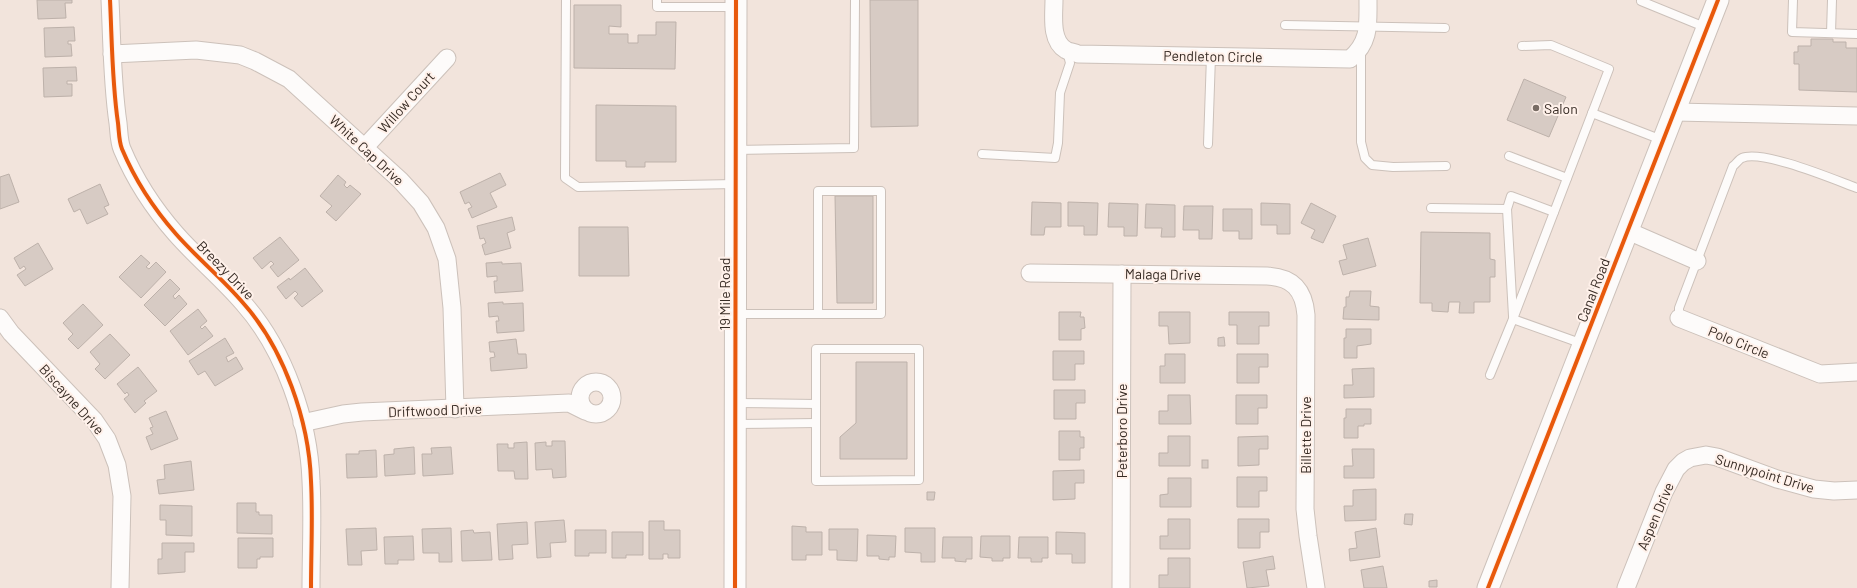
<svg xmlns="http://www.w3.org/2000/svg" width="1857" height="588" font-family="Barlow,sans-serif">
<style>
.building{fill:#d7cbc4;stroke:#bdb1aa}
.lines{fill:none;stroke-linecap:round;stroke-linejoin:round}
.service-casing{stroke:#ccc1ba;stroke-width:10}
.minor-casing{stroke:#ccc1ba;stroke-width:19}
.tertiary-casing{stroke:#ccc1ba;stroke-width:23}
.service{stroke:#fdfbfa;stroke-width:8}
.minor{stroke:#fdfbfa;stroke-width:17}
.tertiary{stroke:#fdfbfa;stroke-width:21}
.cycleway-casing{stroke:#fff1ea;stroke-width:6}
.cycleway{stroke:#e8590c;stroke-width:4}
.poi-dot{fill:#786c64;stroke:#fff1ea;stroke-width:1.5}
.labels{text-anchor:middle;dominant-baseline:central;stroke-width:4;stroke-linejoin:round;paint-order:stroke}
.street-label{font-size:14px;fill:#372b24;stroke:#fff1ea}
.poi-label{font-size:14px;fill:#372b24;stroke:#fff1ea;text-anchor:start}
</style>
<rect width="100%" height="100%" fill="#f2e4dc"/>
<g class="building">
<polygon points="37,0 72,0 72,3 65,3 66,18 38,19"/>
<polygon points="870,0 918,0 918,126 871,127"/>
<polygon points="574,5 621,5 621,27 609,26 609,34 628,34 628,43 638,43 638,35 656,35 656,22 676,22 675,69 574,68"/>
<polygon points="74,27 75,41 68,41 68,44 71,44 72,56 45,57 44,28"/>
<polygon points="1811,39 1833,39 1833,42 1846,42 1846,48 1857,48 1857,92 1799,90 1799,64 1794,64 1794,52 1798,52 1798,46 1811,46"/>
<polygon points="76,67 77,81 67,81 67,84 72,84 72,96 44,97 43,68"/>
<polygon points="1524,79 1566,97 1549,137 1507,120"/>
<polygon points="596,105 676,106 676,162 645,162 645,167 626,167 626,161 596,161"/>
<polygon points="500,173 506,185 490,193 497,207 472,218 468,209 472,207 469,202 465,204 460,192"/>
<polygon points="9,174 19,202 0,209 0,177"/>
<polygon points="338,175 346,182 344,185 347,188 350,185 361,194 336,221 326,212 332,206 320,196"/>
<polygon points="100,184 109,205 104,207 108,214 87,224 80,209 74,212 68,199"/>
<polygon points="835,196 873,196 873,303 837,303"/>
<polygon points="1032,202 1061,203 1061,227 1045,227 1044,235 1031,235"/>
<polygon points="1068,202 1098,203 1097,235 1084,235 1084,226 1068,226"/>
<polygon points="1109,203 1138,204 1137,236 1124,236 1124,227 1108,227"/>
<polygon points="1261,203 1290,204 1290,234 1277,234 1277,225 1261,225"/>
<polygon points="1311,203 1336,216 1323,243 1311,238 1315,230 1301,223"/>
<polygon points="1146,204 1175,205 1175,237 1161,237 1162,228 1145,228"/>
<polygon points="1184,206 1213,206 1212,239 1199,239 1199,230 1183,230"/>
<polygon points="1223,209 1252,209 1252,239 1239,239 1239,231 1223,231"/>
<polygon points="512,217 515,230 507,233 511,248 485,255 482,245 486,243 484,238 480,239 477,226"/>
<polygon points="579,227 628,227 629,276 579,276"/>
<polygon points="1421,232 1490,233 1490,259 1495,260 1495,277 1490,277 1490,302 1474,302 1474,313 1459,313 1460,302 1449,302 1448,312 1432,311 1432,303 1420,303"/>
<polygon points="280,237 299,260 278,277 270,267 274,264 271,261 262,269 253,258"/>
<polygon points="1368,238 1376,266 1343,275 1339,261 1347,259 1343,245"/>
<polygon points="38,243 53,269 25,286 17,275 26,269 24,266 20,269 14,258"/>
<polygon points="141,255 150,263 146,267 149,269 156,262 166,272 141,298 119,277"/>
<polygon points="502,262 502,264 521,263 523,291 495,293 494,281 497,281 497,276 487,277 486,263"/>
<polygon points="305,268 323,291 302,307 294,298 298,294 295,291 286,299 277,287 289,278 290,280"/>
<polygon points="170,279 180,289 173,296 175,299 179,295 187,304 165,326 144,305"/>
<polygon points="1350,291 1371,291 1370,306 1379,307 1379,320 1343,319 1344,307 1346,307 1346,297 1349,297"/>
<polygon points="503,302 503,304 523,303 524,331 497,333 496,321 499,321 498,316 489,317 488,303"/>
<polygon points="83,304 103,325 78,349 68,339 73,334 63,323"/>
<polygon points="198,309 207,321 200,327 202,329 205,326 213,336 188,355 170,331"/>
<polygon points="1059,312 1081,312 1080,317 1084,317 1085,328 1081,329 1081,340 1059,340"/>
<polygon points="1159,312 1190,312 1190,343 1169,344 1168,326 1159,326"/>
<polygon points="1229,312 1269,312 1269,326 1259,326 1259,344 1237,344 1237,325 1229,325"/>
<polygon points="1346,329 1371,329 1371,344 1357,346 1357,358 1344,358 1344,338 1346,338"/>
<polygon points="110,334 130,355 105,379 95,369 100,364 90,352"/>
<polygon points="1224,337 1225,346 1218,346 1218,338"/>
<polygon points="225,338 234,353 226,357 228,362 236,357 243,369 215,386 205,371 198,375 189,361"/>
<polygon points="516,339 518,354 526,354 527,368 491,371 490,358 495,357 494,352 490,352 489,342"/>
<polygon points="1053,351 1084,351 1084,364 1075,364 1075,380 1053,380"/>
<polygon points="1165,354 1185,354 1185,383 1160,383 1160,366 1165,366"/>
<polygon points="1237,354 1268,354 1268,367 1259,367 1259,383 1237,383"/>
<polygon points="856,362 907,362 907,459 840,459 840,437 856,423"/>
<polygon points="138,367 157,391 144,401 146,403 135,413 124,399 129,395 127,392 125,394 117,384"/>
<polygon points="1374,368 1374,397 1344,398 1344,385 1353,385 1352,369"/>
<polygon points="1054,390 1085,390 1085,403 1076,403 1076,419 1054,419"/>
<polygon points="1168,395 1190,395 1191,424 1159,424 1159,411 1168,411"/>
<polygon points="1236,395 1267,395 1267,408 1258,408 1258,424 1236,424"/>
<polygon points="1346,409 1371,409 1371,424 1364,424 1364,426 1358,426 1358,438 1344,438 1344,418 1346,418"/>
<polygon points="166,411 178,439 151,450 146,437 153,434 150,428 153,427 149,418"/>
<polygon points="1059,431 1080,431 1080,437 1084,437 1084,448 1080,448 1080,460 1059,460"/>
<polygon points="1168,436 1190,436 1190,466 1159,466 1159,453 1168,453"/>
<polygon points="1268,436 1268,449 1259,449 1259,465 1238,466 1238,437"/>
<polygon points="552,441 565,441 566,477 553,478 552,469 536,470 535,443 546,442 546,446 552,446"/>
<polygon points="527,442 528,479 515,479 514,471 498,471 497,444 508,444 508,448 514,448 514,443"/>
<polygon points="414,447 415,474 385,476 384,455 394,454 394,449"/>
<polygon points="451,447 453,474 423,476 422,454 432,454 431,448"/>
<polygon points="1352,449 1374,449 1374,478 1344,478 1344,466 1353,466"/>
<polygon points="376,450 377,477 347,478 346,454 359,454 359,451"/>
<rect x="1202" y="460" width="6" height="8"/>
<polygon points="191,461 194,490 159,494 157,480 165,479 164,465"/>
<polygon points="1084,470 1084,483 1075,483 1075,499 1053,500 1053,471"/>
<polygon points="1237,477 1267,477 1267,491 1259,491 1259,507 1237,507"/>
<polygon points="1168,478 1191,478 1191,507 1160,507 1160,495 1168,494"/>
<polygon points="1376,489 1376,520 1345,521 1344,506 1353,506 1353,490"/>
<polygon points="927,492 935,492 934,500 927,500"/>
<polygon points="237,503 256,503 256,512 259,512 259,515 272,515 272,534 237,533"/>
<polygon points="160,505 192,506 192,536 166,535 166,520 160,520"/>
<polygon points="1405,514 1413,514 1412,525 1404,524"/>
<polygon points="1168,519 1190,519 1190,549 1160,549 1160,536 1168,536"/>
<polygon points="1238,519 1269,519 1269,532 1260,532 1260,548 1238,548"/>
<polygon points="564,520 566,542 550,543 551,557 537,558 535,522"/>
<polygon points="649,521 664,521 664,530 680,530 680,558 668,558 668,554 663,554 663,559 649,559"/>
<polygon points="527,522 528,544 512,545 513,559 499,560 497,524"/>
<polygon points="792,526 806,527 806,532 822,532 822,555 806,555 806,560 792,560"/>
<polygon points="376,528 377,550 361,551 362,565 348,565 346,529"/>
<polygon points="451,528 452,562 439,562 439,553 423,553 422,529"/>
<polygon points="905,528 935,528 935,562 921,562 921,553 905,552"/>
<polygon points="1376,528 1380,557 1350,561 1349,549 1357,548 1355,532"/>
<polygon points="829,529 858,529 857,561 837,560 837,550 829,550"/>
<polygon points="473,530 474,533 490,532 492,560 462,561 461,531"/>
<polygon points="575,530 606,530 606,553 589,553 589,556 575,556"/>
<polygon points="612,532 643,532 643,555 626,555 626,558 612,558"/>
<polygon points="1056,532 1085,533 1085,563 1072,563 1072,554 1056,554"/>
<polygon points="867,535 896,536 895,557 889,557 889,560 879,559 879,556 867,556"/>
<polygon points="413,536 414,560 398,560 398,564 385,564 384,537"/>
<polygon points="981,536 1010,536 1010,558 1003,558 1003,561 992,561 992,558 980,557"/>
<polygon points="943,537 972,537 972,559 966,559 966,562 955,561 955,558 942,558"/>
<polygon points="1019,537 1048,537 1048,558 1042,558 1042,562 1031,562 1031,558 1018,558"/>
<polygon points="238,538 273,538 273,557 260,557 260,559 257,559 257,568 238,568"/>
<polygon points="162,543 194,543 194,552 185,552 185,572 158,574 158,559 162,559"/>
<polygon points="1273,556 1275,569 1266,570 1269,586 1247,588 1243,562"/>
<polygon points="1168,558 1190,558 1190,588 1159,588 1159,575 1168,575"/>
<polygon points="1383,566 1387,588 1364,588 1361,570"/>
<polygon points="1437,580 1437,587 1429,587 1429,581"/>
</g>
<g class="lines">
<defs>
<g id="service">
<polyline points="566,0 565,178 578,187 735,184"/>
<polyline points="657,0 657,7 735,7"/>
<polyline points="1793,0 1792,32 1857,34"/>
<polyline points="1641,1 1707,28"/>
<polyline points="1285,25 1445,28"/>
<polyline points="1831,33 1832,0"/>
<polyline points="1361,50 1361,142 1365,158 1372,165 1393,167 1446,166"/>
<polyline points="1592,113 1662,140"/>
<polyline points="1208,144 1211,56"/>
<polyline points="735,150 854,148 855,0"/>
<polyline points="982,154 1055,158 1058,143 1060,93 1070,63 1067,51"/>
<polyline points="1509,156 1567,178"/>
<polyline points="1431,208 1507,209 1511,196 1554,212"/>
<polyline points="1507,209 1513,316"/>
<polyline points="736,314 881,314 881,191 818,191 818,314"/>
<path d="M1679 318V308L1733 166C1736 164 1739 159 1742 158 1762 149 1835 180 1857 188"/>
<polyline points="1513,319 1609,69 1551,45 1522,46"/>
<polygon points="816,349 919,349 919,480 816,481"/>
<polyline points="1490,375 1513,319 1583,344"/>
<polyline points="736,403 816,404"/>
<polyline points="736,424 816,423"/>
</g>
<g id="minor">
<path d="M110 0C112 41 112 83 118 123 119 132 119 142 122 149 135 180 154 209 176 234 197 258 223 279 244 304 284 349 309 421 311 481 313 516 311 552 311 588"/>
<path d="M1054 0C1054 15 1050 41 1066 50 1069 52 1074 52 1078 54L1350 59C1370 42 1368 25 1368 0"/>
<polyline points="112,54 196,50 240,55 255,61 289,79 400,180 421,203 436,228 447,259 452,308 455,409"/>
<polyline points="1675,112 1857,116"/>
<polyline points="365,147 447,58"/>
<polyline points="1628,231 1697,261"/>
<path d="M1030 273 1267 276C1292 277 1304 289 1306 315L1305 509 1308 536 1316 588"/>
<polyline points="0,318 11,333 94,420 107,439 117,465 122,496 120,588"/>
<polyline points="1679,318 1820,374 1857,372"/>
<circle cx="596" cy="398" r="16"/>
<polyline points="302,423 343,414 362,412 569,403 585,411"/>
<polyline points="1121,588 1122,274"/>
<polyline points="1626,588 1664,492 1676,469 1683,462 1690,458 1706,455 1717,457 1777,479 1814,489 1834,491 1857,490"/>
</g>
<g id="tertiary">
<polyline points="735,588 736,0"/>
<polyline points="1488,588 1718,0"/>
</g>
</defs>
<use href="#service" class="service-casing"/>
<use href="#minor" class="minor-casing"/>
<use href="#tertiary" class="tertiary-casing"/>
<use href="#service" class="service"/>
<use href="#minor" class="minor"/>
<use href="#tertiary" class="tertiary"/>
<defs>
<g id="cycleway">
<path d="M110 0C112 41 112 83 118 123 119 132 119 142 122 149 135 180 154 209 176 234 197 258 223 279 244 304 284 349 309 421 311 481 313 516 311 552 311 588"/>
<polyline points="735,588 736,0"/>
<polyline points="1488,588 1718,0"/>
</g>
</defs>
<use href="#cycleway" class="cycleway-casing"/>
<use href="#cycleway" class="cycleway"/>
</g>
<circle class="poi-dot" cx="1536" cy="108" r="4"/>
<g class="labels">
<g class="street-label">
<text transform="translate(1213 56) rotate(1)">Pendleton Circle</text>
<text transform="translate(406 102) rotate(-48)">Willow Court</text>
<text transform="translate(367 150) rotate(43)">White Cap Drive</text>
<text transform="translate(226 270) rotate(46)">Breezy Drive</text>
<text transform="translate(1163 274) rotate(1)">Malaga Drive</text>
<text transform="translate(1593 290) rotate(-69)">Canal Road</text>
<text transform="translate(724 294) rotate(-90)">19 Mile Road</text>
<text transform="translate(1739 342) rotate(22)">Polo Circle</text>
<text transform="translate(72 399) rotate(48)">Biscayne Drive</text>
<text transform="translate(435 410) rotate(-2)">Driftwood Drive</text>
<text transform="translate(1121 431) rotate(-90)">Peterboro Drive</text>
<text transform="translate(1305 435) rotate(-90)">Billette Drive</text>
<text transform="translate(1765 473) rotate(17)">Sunnypoint Drive</text>
<text transform="translate(1655 516) rotate(-67)">Aspen Drive</text>
</g>
<g class="poi-label">
<text x="1544" y="108">Salon</text>
</g>
</g>
</svg>
